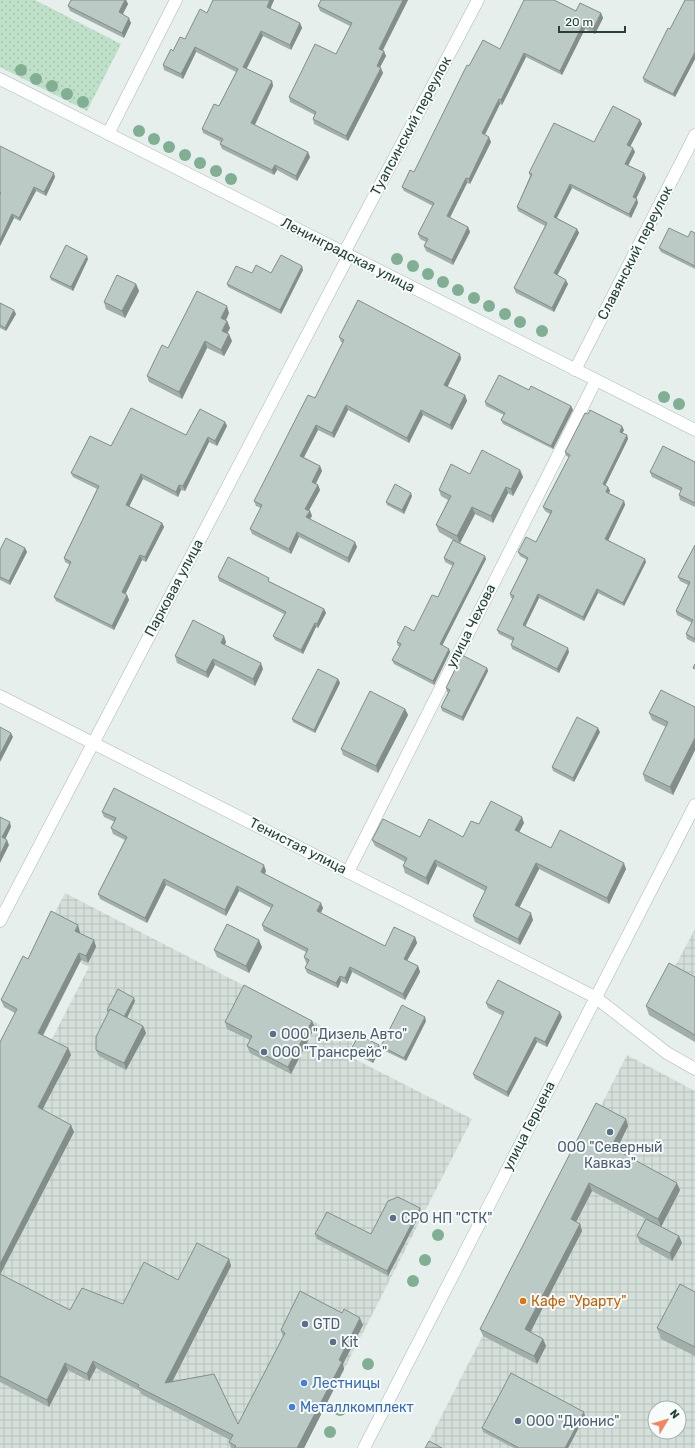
<svg xmlns="http://www.w3.org/2000/svg" width="695" height="1448" font-family="Rubik,sans-serif">
<style>
.industrial{fill:url(#industrial-grid);fill-rule:evenodd}
.green{fill:url(#green-dots)}
.lines{fill:none;stroke-linecap:round;stroke-linejoin:round}
.street-casing{stroke:#a8b8b2;stroke-width:13}
.secondary-casing{stroke:#a4bbb3;stroke-width:13}
.street{stroke:#fff;stroke-width:12}
.secondary{stroke:#fff;stroke-width:12}
.tree{fill:#80af93}
.wall{fill:#a1aea9}
.shaded-wall{fill:#838d89}
.building{fill:#bbcac4;stroke:#838d89}
.service-dot{fill:#5c6f8a;stroke:#f7fbf9;stroke-width:1.5}
.food-dot{fill:#e8710a;stroke:#f7fbf9;stroke-width:1.5}
.shop-dot{fill:#3f7fe0;stroke:#f7fbf9;stroke-width:1.5}
.labels{text-anchor:middle;dominant-baseline:central;stroke-width:4;stroke-linejoin:round;paint-order:stroke}
.street-label{font-size:14px;fill:#24423a;stroke:#f7fbf9}
.service-label{font-size:14px;fill:#4e5e75;stroke:#f7fbf9;text-anchor:start}
.food-label{font-size:14px;fill:#c56008;stroke:#f7fbf9;text-anchor:start}
.shop-label{font-size:14px;fill:#366cbe;stroke:#f7fbf9;text-anchor:start}
</style>
<defs>
<pattern id="industrial-grid" width="8" height="8" patternUnits="userSpaceOnUse"><rect width="8" height="8" fill="#d4dfda"/><path d="M0 4h8M4 0v8" fill="none" stroke="#b6c1bc"/></pattern>
<pattern id="green-dots" width="8" height="8" patternUnits="userSpaceOnUse"><rect width="8" height="8" fill="#bfe0c8"/><path d="M2 2h.1M6 6h.1" fill="none" stroke="#a4c1ad" stroke-width="1.8" stroke-linecap="round"/></pattern>
</defs>
<rect width="100%" height="100%" fill="#e6efeb"/>
<g class="industrial">
<polygon points="65,893 353,1042 347,1055 472,1119 304,1448 0,1448 0,1140 89,967 40,942"/>
<polygon points="695,929 695,1042 649,1015"/>
<path d="M627 1055 695 1091V1448H425ZM655 1408H679V1432H655Z"/>
</g>
<polygon class="green" points="0,0 35,0 121,44 87,111 0,67"/>
<g class="lines">
<defs>
<g id="street">
<polyline points="108,134 176,0"/>
<polyline points="344,253 478,0"/>
<polyline points="575,370 695,135"/>
<polyline points="0,696 595,997 667,1053 695,1069"/>
<polyline points="348,872 596,380"/>
<polyline points="0,921 349,255"/>
</g>
<g id="secondary">
<polyline points="0,79 695,430"/>
<polyline points="364,1448 695,805"/>
</g>
</defs>
<use href="#street" class="street-casing"/>
<use href="#secondary" class="secondary-casing"/>
<use href="#street" class="street"/>
<use href="#secondary" class="secondary"/>
</g>
<g class="tree">
<circle cx="21" cy="70" r="6"/>
<circle cx="36" cy="79" r="6"/>
<circle cx="52" cy="86" r="6"/>
<circle cx="67" cy="94" r="6"/>
<circle cx="83" cy="102" r="6"/>
<circle cx="139" cy="131" r="6"/>
<circle cx="154" cy="139" r="6"/>
<circle cx="169" cy="147" r="6"/>
<circle cx="185" cy="155" r="6"/>
<circle cx="200" cy="163" r="6"/>
<circle cx="216" cy="171" r="6"/>
<circle cx="231" cy="179" r="6"/>
<circle cx="397" cy="259" r="6"/>
<circle cx="413" cy="266" r="6"/>
<circle cx="428" cy="274" r="6"/>
<circle cx="443" cy="282" r="6"/>
<circle cx="458" cy="290" r="6"/>
<circle cx="474" cy="298" r="6"/>
<circle cx="489" cy="306" r="6"/>
<circle cx="505" cy="314" r="6"/>
<circle cx="520" cy="322" r="6"/>
<circle cx="542" cy="331" r="6"/>
<circle cx="664" cy="397" r="6"/>
<circle cx="679" cy="404" r="6"/>
<circle cx="438" cy="1235" r="6"/>
<circle cx="425" cy="1260" r="6"/>
<circle cx="413" cy="1281" r="6"/>
<circle cx="368" cy="1364" r="6"/>
<circle cx="340" cy="1410" r="6"/>
<circle cx="330" cy="1432" r="6"/>
</g>
<g class="wall">
<polygon points="71,0 126,0 128,4 122,14 131,23 124,38 70,11 68,6"/>
<polygon points="213,0 274,0 270,8 300,23 302,28 291,50 263,36 246,69 272,81 273,86 255,125 310,157 297,181 277,170 274,175 222,149 220,144 221,142 203,133 202,129 219,106 236,72 196,52 183,79 164,70 163,65 173,51 185,39 207,13"/>
<polygon points="321,0 408,0 382,50 386,56 380,67 383,73 348,141 314,124 313,119 315,115 290,102 289,97 336,54 350,26 320,11 318,6"/>
<polygon points="695,0 695,59 675,97 644,82 643,78"/>
<polygon points="576,11 601,13 603,18 595,34 585,29 562,75 526,57 502,105 500,104 485,135 491,142 470,184 467,183 450,218 468,227 470,232 453,265 426,251 424,246 426,242 420,239 418,234 433,206 404,191 402,187 414,172 469,66 500,49"/>
<polygon points="640,120 642,124 630,146 635,152 628,165 644,173 646,178 636,198 638,203 631,218 572,188 557,218 577,229 579,233 557,275 568,284 554,312 516,293 514,288 545,226 518,211 517,207 530,176 529,173"/>
<polygon points="0,146 55,177 46,196 36,191 20,221 14,218 0,246"/>
<polygon points="695,233 695,269 661,252 659,248 688,237"/>
<polygon points="88,259 73,291 51,280 50,277"/>
<polygon points="303,270 281,314 228,287 227,284 252,273 271,273"/>
<polygon points="136,284 139,291 125,318 106,309 104,302"/>
<polygon points="0,303 16,314 6,331 0,328"/>
<polygon points="229,313 226,321 227,321 230,328 227,333 232,341 224,356 207,348 182,399 149,382 147,376 168,348"/>
<polygon points="339,337 460,354 461,359 447,387 465,395 467,401 452,430 423,415 409,443 348,410 334,438 318,430 304,457 320,466 322,471 316,483 318,485 320,490 309,510 310,511 312,516 310,519 357,547 349,563 299,537 291,554 252,534 250,529 261,508 256,506 254,501 315,398 343,343 341,342"/>
<polygon points="529,390 571,406 573,410 553,449 503,424 501,420 504,415 486,406 485,402"/>
<polygon points="225,422 227,426 217,446 209,442 185,491 181,490 178,497 143,479 129,506 162,523 164,527 146,562 142,560 125,594 127,595 129,600 114,630 56,601 54,597 70,565 65,562 64,558 97,489 73,477 71,473 111,446 186,435"/>
<polygon points="624,430 622,433 627,435 628,439 605,486 608,487 610,491 609,493 624,501 625,505 608,540 646,562 624,606 598,593 584,621 539,598 525,626 569,652 559,673 512,649 511,645 513,641 499,634 497,630 513,599 511,598 510,594 527,560 520,556 518,552 536,542 550,514 545,511 543,507 569,457 566,456 565,452"/>
<polygon points="695,462 695,507 680,500 679,495 681,491 652,477 650,472"/>
<polygon points="520,470 523,477 513,496 508,493 493,523 475,514 460,543 486,559 442,645 449,649 450,652 434,685 394,664 392,660 400,646 398,646 397,642 414,631 438,597 453,566 445,562 444,558 453,540 439,532 436,525 448,500 441,496 439,490 470,474"/>
<polygon points="412,496 404,514 387,505 386,502"/>
<polygon points="695,545 695,643 687,639 686,634 692,623 677,615 676,611 688,585 680,581 678,577"/>
<polygon points="25,548 27,552 10,585 0,580 0,550"/>
<polygon points="218,577 270,582 324,609 326,613 318,628 316,627 303,654 275,640 273,636 284,614 219,581"/>
<polygon points="226,642 225,645 263,669 255,686 215,665 208,678 177,663 175,656"/>
<polygon points="487,668 488,671 463,721 442,711 441,707 448,692 447,692 446,688"/>
<polygon points="338,679 340,683 315,733 293,722 292,719"/>
<polygon points="695,707 695,750 673,795 645,781 643,774 666,727 652,720 649,713"/>
<polygon points="405,709 408,715 378,773 343,755 341,749"/>
<polygon points="600,732 574,782 553,771 552,767"/>
<polygon points="102,812 266,871 265,874 323,908 320,913 385,946 415,937 417,943 407,961 418,966 420,972 405,1000 352,972 347,984 341,981 338,988 307,973 305,968 307,963 306,963 304,957 306,952 264,931 262,925 271,908 239,891 226,916 166,885 147,923 100,899 98,894 125,840 113,834 111,828 115,822 104,817"/>
<polygon points="524,823 519,832 551,848 626,869 609,904 539,869 519,908 533,920 520,945 475,922 473,916 485,891 437,866 428,885 405,873 403,866 405,862 375,846 372,840 420,837 463,837 479,824"/>
<polygon points="80,932 79,933 94,940 96,947 88,963 81,960 43,1036 68,1048 71,1055 42,1110 74,1132 0,1274 70,1310 123,1304 178,1280 229,1259 231,1266 172,1382 238,1424 283,1337 281,1330 363,1325 343,1364 344,1369 304,1448 231,1448 229,1442 230,1440 141,1394 140,1391 96,1368 89,1381 68,1370 49,1407 0,1382 0,1042 15,1013 4,1007 1,1000 28,959"/>
<polygon points="262,947 249,973 217,957 214,950"/>
<polygon points="695,977 695,1042 649,1015 646,1006"/>
<polygon points="135,1001 127,1018 143,1026 146,1033 126,1070 99,1056 96,1050 108,1013 107,1010"/>
<polygon points="486,1003 562,1017 547,1047 537,1042 508,1097 475,1079 473,1074 503,1016 488,1008"/>
<polygon points="312,1021 315,1027 291,1074 250,1053 247,1046 250,1040 227,1029 225,1022"/>
<polygon points="426,1021 406,1061 383,1050 381,1046"/>
<polygon points="351,1049 380,1049 373,1063 353,1053"/>
<polygon points="626,1119 628,1126 616,1150 680,1190 661,1227 679,1236 682,1243 672,1261 640,1243 637,1236 646,1219 592,1191 576,1222 580,1224 582,1231 530,1332 543,1339 546,1346 537,1364 483,1336 480,1329"/>
<polygon points="421,1212 388,1276 317,1239 315,1234 371,1234"/>
<polygon points="695,1292 695,1356 661,1339 657,1328"/>
<polygon points="585,1416 568,1448 514,1448 483,1432 482,1428"/>
</g>
<g class="shaded-wall">
<polygon points="125,0 126,0 128,4 121,18 119,12"/>
<polygon points="270,0 274,0 269,12 267,7"/>
<polygon points="403,0 408,0 381,54 379,49"/>
<polygon points="601,13 603,18 595,34 593,29"/>
<polygon points="129,18 131,23 124,38 122,33"/>
<polygon points="300,23 302,28 291,50 290,45"/>
<polygon points="583,24 585,29 562,75 560,71"/>
<polygon points="261,31 263,36 245,72 243,67"/>
<polygon points="195,47 196,52 183,79 181,74"/>
<polygon points="384,51 386,56 378,71 377,66"/>
<polygon points="695,52 695,59 675,97 673,94"/>
<polygon points="524,53 526,57 502,105 501,100"/>
<polygon points="381,68 383,73 348,141 346,136"/>
<polygon points="272,81 273,86 253,128 251,123"/>
<polygon points="499,99 500,104 483,138 482,133"/>
<polygon points="640,120 642,124 629,149 627,145"/>
<polygon points="489,137 491,142 470,184 469,179"/>
<polygon points="633,148 635,152 627,168 625,164"/>
<polygon points="308,152 310,157 297,181 296,176"/>
<polygon points="275,165 277,170 274,175 272,170"/>
<polygon points="54,173 55,177 46,196 44,192"/>
<polygon points="644,173 646,178 635,201 633,197"/>
<polygon points="466,178 467,183 448,221 447,216"/>
<polygon points="570,184 572,188 555,221 554,217"/>
<polygon points="34,187 36,191 20,221 19,218"/>
<polygon points="637,199 638,203 631,218 629,214"/>
<polygon points="12,214 14,218 0,246 0,240"/>
<polygon points="468,227 470,232 453,265 452,260"/>
<polygon points="577,229 579,233 556,278 554,273"/>
<polygon points="87,256 88,259 73,291 71,287"/>
<polygon points="302,266 303,270 281,314 280,310"/>
<polygon points="566,280 568,284 554,312 552,308"/>
<polygon points="136,284 139,291 125,318 122,311"/>
<polygon points="227,306 229,313 223,325 221,318"/>
<polygon points="14,310 16,314 6,331 5,328"/>
<polygon points="227,321 230,328 225,338 222,331"/>
<polygon points="229,334 232,341 224,356 221,350"/>
<polygon points="205,341 207,348 182,399 179,392"/>
<polygon points="460,354 461,359 446,390 444,385"/>
<polygon points="465,395 467,401 452,430 450,425"/>
<polygon points="346,405 348,410 334,438 332,433"/>
<polygon points="571,406 573,410 553,449 551,446"/>
<polygon points="421,410 423,415 409,443 407,438"/>
<polygon points="225,422 227,426 217,446 215,441"/>
<polygon points="316,425 318,430 302,461 300,456"/>
<polygon points="622,426 624,430 621,436 620,432"/>
<polygon points="627,435 628,439 604,488 603,484"/>
<polygon points="208,437 209,442 185,491 183,486"/>
<polygon points="320,466 322,471 314,487 312,482"/>
<polygon points="520,470 523,477 513,496 511,489"/>
<polygon points="141,474 143,479 128,509 126,505"/>
<polygon points="179,485 181,490 178,497 176,492"/>
<polygon points="318,485 320,490 307,514 305,509"/>
<polygon points="506,487 508,493 493,523 491,516"/>
<polygon points="608,487 610,491 607,496 606,492"/>
<polygon points="411,493 412,496 404,514 402,510"/>
<polygon points="624,501 625,505 607,543 605,539"/>
<polygon points="472,507 475,514 460,543 457,536"/>
<polygon points="310,511 312,516 308,522 306,517"/>
<polygon points="162,523 164,527 146,562 145,557"/>
<polygon points="297,532 299,537 291,554 289,549"/>
<polygon points="355,542 357,547 349,563 348,558"/>
<polygon points="25,548 27,552 10,585 9,581"/>
<polygon points="140,555 142,560 124,597 122,592"/>
<polygon points="485,556 486,559 441,648 440,644"/>
<polygon points="645,559 646,562 624,606 623,603"/>
<polygon points="597,589 598,593 584,621 583,617"/>
<polygon points="538,594 539,598 524,629 523,625"/>
<polygon points="127,595 129,600 114,630 112,626"/>
<polygon points="324,609 326,613 318,628 317,624"/>
<polygon points="315,623 316,627 303,654 301,650"/>
<polygon points="224,636 226,642 223,649 221,643"/>
<polygon points="568,648 569,652 559,673 557,669"/>
<polygon points="449,649 450,652 434,685 433,681"/>
<polygon points="213,659 215,665 208,678 206,672"/>
<polygon points="261,663 263,669 255,686 253,679"/>
<polygon points="487,668 488,671 463,721 462,717"/>
<polygon points="338,679 340,683 315,733 314,730"/>
<polygon points="405,709 408,715 378,773 376,766"/>
<polygon points="598,728 600,732 574,782 573,778"/>
<polygon points="11,733 13,737 0,762 0,754"/>
<polygon points="695,738 695,750 673,795 670,787"/>
<polygon points="522,817 524,823 517,836 515,830"/>
<polygon points="10,822 11,827 4,842 2,837"/>
<polygon points="7,840 9,845 0,863 0,855"/>
<polygon points="435,860 437,866 428,885 426,878"/>
<polygon points="536,863 539,869 517,912 515,905"/>
<polygon points="624,863 626,869 609,904 607,898"/>
<polygon points="264,865 266,871 263,877 261,872"/>
<polygon points="164,879 166,885 147,923 145,918"/>
<polygon points="237,886 239,891 226,916 225,910"/>
<polygon points="321,903 323,908 319,917 317,911"/>
<polygon points="531,913 533,920 520,945 518,939"/>
<polygon points="78,925 80,932 77,938 75,931"/>
<polygon points="415,937 417,943 405,964 404,959"/>
<polygon points="94,940 96,947 88,963 86,956"/>
<polygon points="259,940 262,947 249,973 246,966"/>
<polygon points="79,953 81,960 40,1040 38,1033"/>
<polygon points="418,966 420,972 405,1000 403,994"/>
<polygon points="350,967 352,972 347,984 345,978"/>
<polygon points="340,976 341,981 338,988 336,983"/>
<polygon points="134,998 135,1001 125,1022 124,1018"/>
<polygon points="560,1012 562,1017 547,1047 545,1042"/>
<polygon points="425,1017 426,1021 406,1061 404,1058"/>
<polygon points="312,1021 315,1027 291,1074 288,1067"/>
<polygon points="143,1026 146,1033 126,1070 124,1063"/>
<polygon points="535,1037 537,1042 508,1097 507,1092"/>
<polygon points="379,1045 380,1049 373,1063 371,1060"/>
<polygon points="68,1048 71,1055 40,1114 38,1107"/>
<polygon points="626,1119 628,1126 614,1155 611,1147"/>
<polygon points="71,1125 74,1132 0,1275 0,1264"/>
<polygon points="589,1183 592,1191 574,1226 571,1219"/>
<polygon points="677,1183 680,1190 661,1227 658,1219"/>
<polygon points="420,1208 421,1212 388,1276 387,1271"/>
<polygon points="580,1224 582,1231 528,1337 525,1329"/>
<polygon points="679,1236 682,1243 672,1261 670,1253"/>
<polygon points="229,1259 231,1266 168,1390 165,1383"/>
<polygon points="360,1318 363,1325 343,1364 344,1369 304,1448 297,1448 339,1360"/>
<polygon points="543,1339 546,1346 537,1364 534,1356"/>
<polygon points="93,1361 96,1368 89,1381 87,1374"/>
<polygon points="65,1363 68,1370 49,1407 47,1400"/>
<polygon points="584,1412 585,1416 568,1448 565,1448"/>
</g>
<g class="building">
<polygon points="71,0 125,0 119,12 129,18 122,33 68,6"/>
<polygon points="213,0 270,0 267,7 300,23 290,45 261,31 243,67 272,81 251,123 308,152 296,176 275,165 272,170 220,144 223,139 202,129 214,104 219,106 238,69 195,47 181,74 163,65 171,49 173,51 180,37 185,39 200,9 207,13"/>
<polygon points="321,0 403,0 379,49 384,51 377,66 381,68 346,136 313,119 316,112 289,97 315,44 336,54 352,23 318,6"/>
<polygon points="524,0 554,0 576,11 580,3 601,13 593,29 583,24 560,71 524,53 501,100 499,99 482,133 489,137 469,179 466,178 447,216 468,227 452,260 424,246 428,239 418,234 434,203 402,187 410,170 414,172 467,65 469,66 483,40 500,49"/>
<polygon points="685,0 695,0 695,52 673,94 643,78 668,28 670,29"/>
<polygon points="613,106 640,120 627,145 633,148 625,164 644,173 633,197 637,199 629,214 570,184 554,217 577,229 554,273 566,280 552,308 514,288 547,223 517,207 532,174 529,173 554,123 594,142"/>
<polygon points="0,146 54,173 44,192 34,187 19,218 12,214 0,240 0,194 1,193 0,192"/>
<polygon points="669,228 688,237 691,231 695,233 695,266 659,248"/>
<polygon points="66,245 87,256 71,287 50,277"/>
<polygon points="281,255 302,266 280,310 227,284 236,266 252,273 256,265 271,273"/>
<polygon points="117,275 136,284 122,311 104,302"/>
<polygon points="197,291 227,306 221,318 227,321 222,331 229,334 221,350 205,341 179,392 147,376 162,345 168,348"/>
<polygon points="358,300 460,354 444,385 465,395 450,425 421,410 407,438 346,405 332,433 316,425 300,456 320,466 312,482 318,485 305,509 310,511 306,517 355,542 348,558 297,532 289,549 250,529 262,505 254,501 308,395 315,398 344,340 339,337"/>
<polygon points="0,303 14,310 5,328 0,325"/>
<polygon points="499,375 529,390 531,386 571,406 551,446 501,420 505,413 485,402"/>
<polygon points="131,408 186,435 200,409 225,422 215,441 208,437 183,486 179,485 176,492 141,474 126,505 162,523 145,557 140,555 122,592 127,595 112,626 54,597 71,562 64,558 99,486 71,473 90,436 111,446"/>
<polygon points="590,410 622,426 620,432 627,435 603,484 608,487 606,492 624,501 605,539 645,559 623,603 597,589 583,617 538,594 523,625 568,648 557,669 511,645 514,638 497,630 514,596 510,594 528,558 518,552 526,537 536,542 552,511 543,507 570,455 565,452 585,413 588,414"/>
<polygon points="663,446 695,462 695,503 679,495 682,488 650,472"/>
<polygon points="482,450 520,470 511,489 506,487 491,516 472,507 457,536 436,525 451,496 439,490 451,464 470,474"/>
<polygon points="395,484 411,493 402,510 386,502"/>
<polygon points="6,538 25,548 9,581 0,577 0,550"/>
<polygon points="453,540 485,556 440,644 449,649 433,681 392,660 401,644 397,642 405,626 414,631 432,595 438,597 454,563 444,558"/>
<polygon points="695,545 695,639 686,634 693,620 676,611 690,582 678,577"/>
<polygon points="228,557 269,578 268,581 324,609 317,624 315,623 301,650 273,636 286,612 218,577"/>
<polygon points="193,620 224,636 221,643 261,663 253,679 213,659 206,672 175,656"/>
<polygon points="462,655 487,668 462,717 441,707 450,690 446,688"/>
<polygon points="695,664 695,669 693,668"/>
<polygon points="318,669 338,679 314,730 292,719"/>
<polygon points="661,690 695,707 695,738 670,787 643,774 668,722 649,713"/>
<polygon points="370,691 405,709 376,766 341,749"/>
<polygon points="577,717 598,728 573,778 552,767"/>
<polygon points="0,727 11,733 0,754"/>
<polygon points="114,788 264,865 261,872 321,903 317,911 385,946 394,927 415,937 404,959 418,966 403,994 350,967 345,978 340,976 336,983 305,968 309,960 304,957 308,949 262,925 273,905 237,886 225,910 164,879 145,918 98,894 127,837 111,828 116,818 102,812"/>
<polygon points="491,801 522,817 515,830 551,848 560,830 624,863 607,898 536,863 515,905 531,913 518,939 473,916 487,887 435,860 426,878 403,866 407,858 372,840 383,819 420,837 429,819 463,837 471,821 479,824"/>
<polygon points="0,817 10,822 2,837 7,840 0,855"/>
<polygon points="51,911 78,925 75,931 94,940 86,956 79,953 38,1033 68,1048 38,1107 71,1125 0,1264 0,1042 17,1009 1,1000 23,956 28,959"/>
<polygon points="227,924 259,940 246,966 214,950"/>
<polygon points="669,963 695,977 695,1035 646,1006"/>
<polygon points="498,980 560,1012 545,1042 535,1037 507,1092 473,1074 504,1012 486,1003"/>
<polygon points="244,985 312,1021 288,1067 247,1046 252,1036 225,1022"/>
<polygon points="118,989 134,998 124,1017 110,1009 109,1011 107,1010"/>
<polygon points="402,1005 425,1017 404,1058 381,1046"/>
<polygon points="110,1009 143,1026 124,1063 96,1050 96,1037"/>
<polygon points="359,1035 379,1045 371,1060 351,1049"/>
<polygon points="596,1103 626,1119 611,1147 677,1183 658,1219 589,1183 571,1219 580,1224 525,1329 543,1339 534,1356 480,1329"/>
<polygon points="398,1197 420,1208 387,1271 315,1234 327,1212 371,1234 388,1201"/>
<polygon points="646,1219 679,1236 670,1253 637,1236"/>
<polygon points="197,1243 229,1259 165,1383 214,1374 238,1424 285,1333 281,1330 300,1291 342,1313 344,1309 360,1318 339,1360 342,1362 297,1448 234,1448 236,1446 229,1442 233,1435 138,1387 139,1385 93,1361 87,1374 65,1363 47,1400 0,1376 0,1274 70,1310 82,1288 123,1304 144,1262 178,1280"/>
<polygon points="680,1284 695,1292 695,1347 657,1328"/>
<polygon points="511,1373 584,1412 565,1448 519,1448 482,1428"/>
<polygon points="429,1441 442,1448 425,1448"/>
</g>
<g class="service-dot">
<circle cx="273" cy="1034" r="4"/>
<circle cx="264" cy="1052" r="4"/>
<circle cx="610" cy="1132" r="4"/>
<circle cx="393" cy="1218" r="4"/>
<circle cx="305" cy="1324" r="4"/>
<circle cx="333" cy="1342" r="4"/>
<circle cx="518" cy="1421" r="4"/>
</g>
<circle class="food-dot" cx="523" cy="1301" r="4"/>
<g class="shop-dot">
<circle cx="304" cy="1383" r="4"/>
<circle cx="292" cy="1407" r="4"/>
</g>
<g class="labels">
<g class="street-label">
<text transform="translate(411 126) rotate(-62)">Туапсинский переулок</text>
<text transform="translate(635 253) rotate(-63)">Славянский переулок</text>
<text transform="translate(348 255) rotate(27)">Ленинградская улица</text>
<text transform="translate(174 588) rotate(-62)">Парковая улица</text>
<text transform="translate(471 626) rotate(-63)">улица Чехова</text>
<text transform="translate(298 846) rotate(27)">Тенистая улица</text>
<text transform="translate(529 1126) rotate(-63)">улица Герцена</text>
</g>
<g class="service-label">
<text x="281" y="1034">ООО "Дизель Авто"</text>
<text x="272" y="1052">ООО "Трансрейс"</text>
<text x="610" y="1147" text-anchor="middle">ООО "Северный<tspan x="610" dy="16">Кавказ"</tspan></text>
<text x="401" y="1218">СРО НП "СТК"</text>
<text x="313" y="1324">GTD</text>
<text x="341" y="1342">Kit</text>
<text x="526" y="1421">ООО "Дионис"</text>
</g>
<g class="food-label">
<text x="531" y="1301">Кафе "Урарту"</text>
</g>
<g class="shop-label">
<text x="312" y="1383">Лестницы</text>
<text x="300" y="1407">Металлкомплект</text>
</g>
</g>
<g transform="translate(667 1420) rotate(52)"><circle r="19" fill="#f7fbf9" stroke="#a3b1ad"/>
<path d="M0-3L7 15L0 10L-7 15Z" fill="#f4845f"/>
<text y="-6" font-size="11" font-weight="bold" text-anchor="middle" fill="#24423a">N</text>
</g>
<path d="M559 26v6h66v-6" fill="none" stroke="#24423a" stroke-width="2"/>
<text x="565" y="26" font-size="12" fill="#24423a" stroke="#f7fbf9" stroke-width="3" paint-order="stroke">20 m</text>
</svg>
